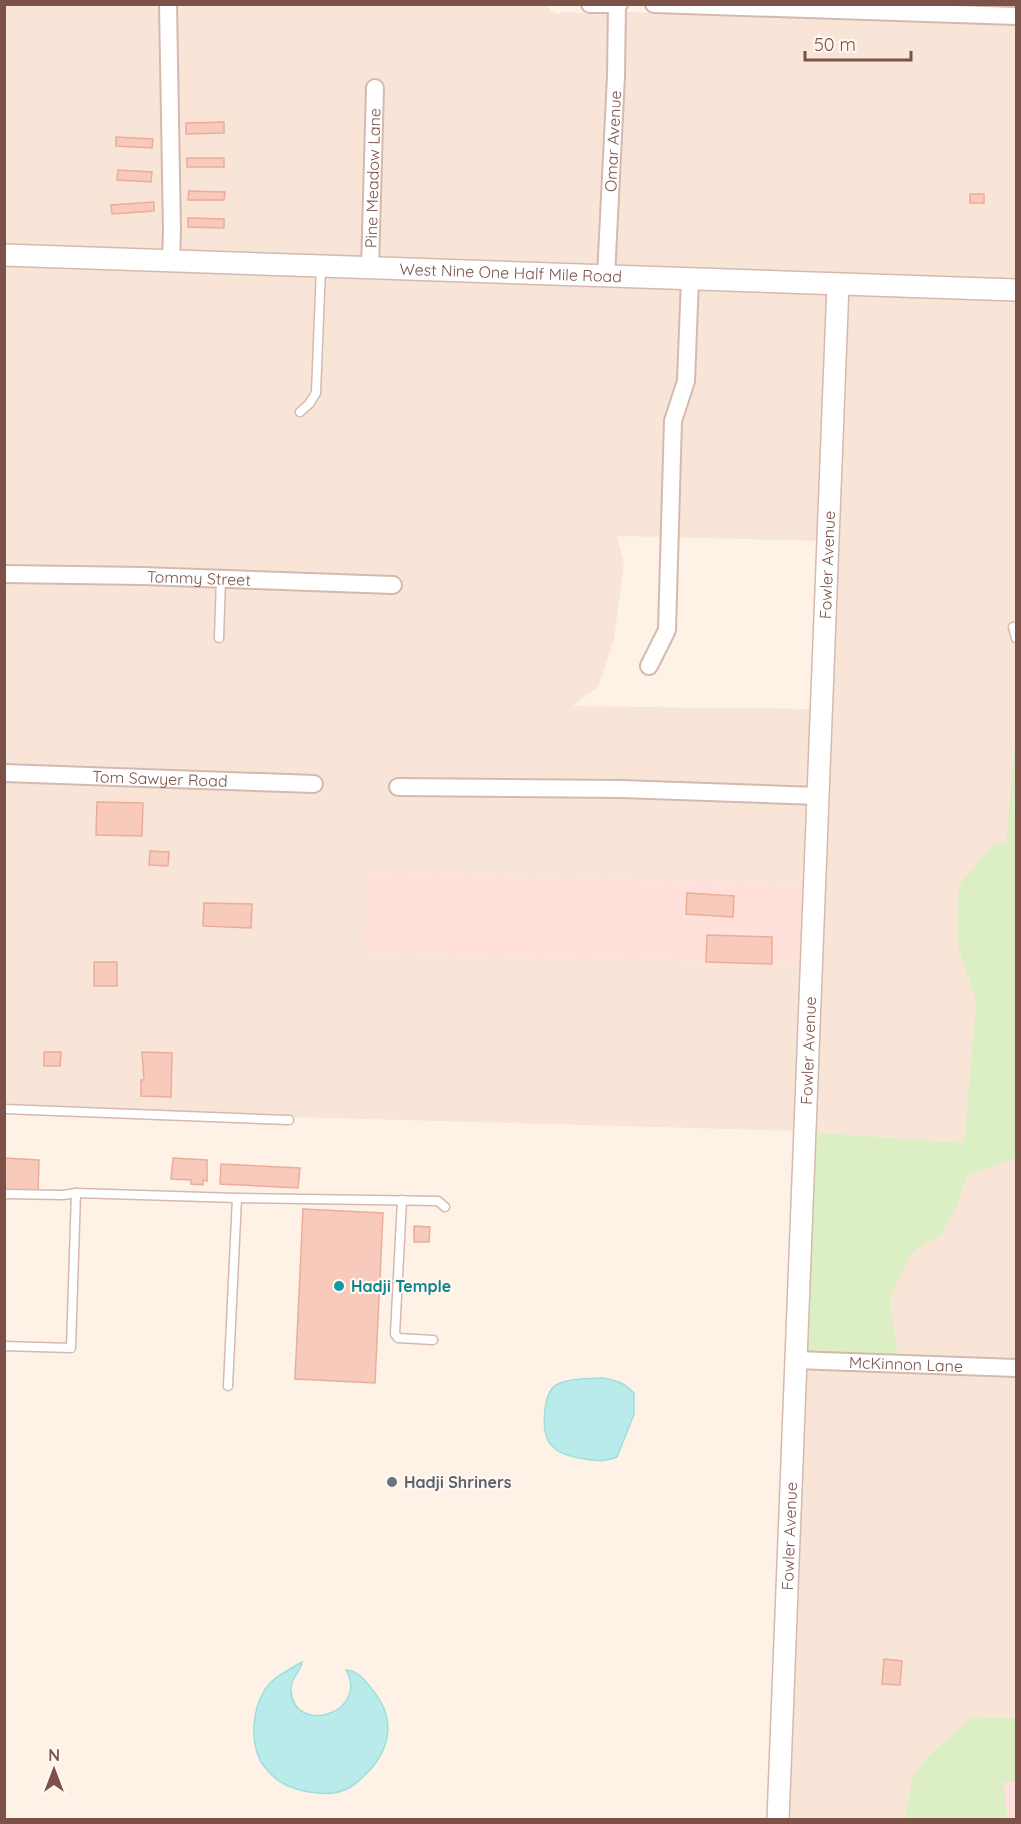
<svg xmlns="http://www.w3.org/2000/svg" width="1021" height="1824" font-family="Quicksand,sans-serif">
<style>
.residential{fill:#f9e5d8}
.commercial{fill:#ffe0db}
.green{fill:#dceec3}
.water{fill:#b9ebea;stroke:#9ededd;stroke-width:1.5}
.building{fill:#f7cabc;stroke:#ecac9a;stroke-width:1.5}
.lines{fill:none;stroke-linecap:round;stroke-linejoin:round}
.service-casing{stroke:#d5b9ae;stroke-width:11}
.minor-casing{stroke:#d5b9ae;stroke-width:20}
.tertiary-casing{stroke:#d5b9ae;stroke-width:24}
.service{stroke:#fff;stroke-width:8}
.minor{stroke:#fff;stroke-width:16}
.tertiary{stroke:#fff;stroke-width:21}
.culture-dot{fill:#0f9aa8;stroke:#fff7f0;stroke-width:2}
.worship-dot{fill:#6b7280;stroke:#fff7f0;stroke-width:2}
.labels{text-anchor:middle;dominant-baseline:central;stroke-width:4.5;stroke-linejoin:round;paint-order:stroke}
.street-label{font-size:16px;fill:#7c5248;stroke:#fff7f0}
.culture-label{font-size:16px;font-weight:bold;fill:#0d838f;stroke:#fff7f0;text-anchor:start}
.worship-label{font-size:16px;font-weight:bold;fill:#5b616d;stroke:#fff7f0;text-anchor:start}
</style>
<rect width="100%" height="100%" fill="#fef2e7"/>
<g class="residential">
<polygon points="544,4 550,8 550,11 560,14 561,12 610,14 599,268 377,260 382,80 368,80 363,260 179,253 175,5"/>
<polygon points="4,5 161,5 164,253 5,247"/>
<polygon points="625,12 1016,24 1016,281 614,269"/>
<polygon points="5,264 830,292 821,541 617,536 624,563 614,639 599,686 573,706 814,709 811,788 621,781 391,779 392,795 621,798 810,804 807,885 366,872 365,953 804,963 797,1131 5,1109 5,782 321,793 322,776 5,765 5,582 142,584 400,593 401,577 143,568 5,565"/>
<polygon points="844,292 1016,298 1016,750 1006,843 957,944 976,1000 964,1143 812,1132"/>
<polygon points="1014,1158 1016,1158 1016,1360 898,1356 890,1299 911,1253 941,1235 958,1204 967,1175"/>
<polygon points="802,1369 1016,1377 1016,1718 973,1718 926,1758 913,1777 906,1811 907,1819 785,1820"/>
</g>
<g class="commercial">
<polygon points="366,872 807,885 804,963 364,953"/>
<polygon points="1004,1781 1016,1782 1016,1819 1007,1819"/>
</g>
<g class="green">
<polygon points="1016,731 1016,1158 967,1175 958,1204 941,1235 911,1253 890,1299 898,1356 803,1352 812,1132 964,1143 976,1000 957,944 959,886 992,845 1006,843"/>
<polygon points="973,1717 1016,1718 1016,1782 1004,1782 1007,1819 907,1819 906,1811 913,1777 926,1758"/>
</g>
<g class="water">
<path d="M602 1378C617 1380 624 1383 634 1393V1414L617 1457C606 1462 597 1461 585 1459 553 1455 541 1443 545 1410 546 1401 548 1390 556 1385 569 1378 588 1379 602 1378Z"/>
<path d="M302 1662C300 1674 290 1678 291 1691 295 1737 370 1712 346 1670 357 1670 365 1680 371 1688 396 1717 392 1747 367 1773 362 1778 355 1785 349 1788 328 1799 288 1792 272 1775 268 1771 262 1765 260 1760 249 1737 253 1701 271 1682 280 1674 292 1668 302 1662Z"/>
</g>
<g class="building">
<polygon points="224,122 224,133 186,134 186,123"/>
<polygon points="116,137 153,139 152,148 116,146"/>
<rect x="187" y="158" width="37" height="9"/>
<polygon points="118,170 152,172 151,182 117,180"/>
<polygon points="189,191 225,192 224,200 188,200"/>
<rect x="970" y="194" width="14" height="9"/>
<polygon points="154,202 154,211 112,214 111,205"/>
<polygon points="188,218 224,219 224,228 188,227"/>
<polygon points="97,802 143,803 142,836 96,835"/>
<polygon points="150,851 169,852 168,866 149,865"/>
<polygon points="687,893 734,896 733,917 686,914"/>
<polygon points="204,903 252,904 251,928 203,926"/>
<polygon points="707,935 772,937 772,964 706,962"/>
<rect x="94" y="962" width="23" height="24"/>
<polygon points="44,1052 61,1052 60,1066 44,1066"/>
<polygon points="142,1052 172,1053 171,1097 141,1096 141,1080 144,1080"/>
<polygon points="4,1158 39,1160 38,1192 4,1191"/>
<polygon points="173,1158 207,1160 207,1181 203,1180 203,1185 191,1184 191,1180 171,1179"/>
<polygon points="221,1164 300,1168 298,1188 220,1184"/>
<polygon points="303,1209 383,1213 375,1383 295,1379"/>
<polygon points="414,1226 430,1227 429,1242 414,1242"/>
<polygon points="884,1659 902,1661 900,1685 882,1684"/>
</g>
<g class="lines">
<defs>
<g id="service">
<polyline points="300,412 309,404 316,393 321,267"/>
<polyline points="1013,627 1016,638"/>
<polyline points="219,638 221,579"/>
<polyline points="4,1109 289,1120"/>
<polyline points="76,1193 237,1198 438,1201 445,1207"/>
<polyline points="4,1194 63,1195 76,1193 71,1348 4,1346"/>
<polyline points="402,1200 395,1334 398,1338 433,1340"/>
<polyline points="228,1386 237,1198"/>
</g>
<g id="minor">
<polyline points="168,4 172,231 171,261"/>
<polyline points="590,4 619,4"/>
<polyline points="654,4 1016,16"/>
<path id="s1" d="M370 268 375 88"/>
<path id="s2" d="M606 277 616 76 617 4"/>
<path id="s3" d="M4 574 143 576 393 585"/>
<polyline points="649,666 667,630 673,421 686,381 690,279"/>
<path id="s4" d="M4 773 314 784"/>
<polyline points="398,787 621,789 818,796"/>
<path id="s5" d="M795 1360 1016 1368"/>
</g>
<g id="tertiary">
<path id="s6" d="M4 255 1016 290"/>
<path id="s7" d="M778 1820 838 284"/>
</g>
</defs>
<use href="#service" class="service-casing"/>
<use href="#minor" class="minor-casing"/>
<use href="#tertiary" class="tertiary-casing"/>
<use href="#service" class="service"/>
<use href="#minor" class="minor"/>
<use href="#tertiary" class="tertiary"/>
</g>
<circle class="culture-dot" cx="339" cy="1286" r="6"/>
<circle class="worship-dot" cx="392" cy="1482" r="6"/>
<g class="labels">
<g class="street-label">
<text stroke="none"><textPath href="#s2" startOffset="136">Omar Avenue</textPath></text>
<text stroke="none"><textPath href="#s1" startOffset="90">Pine Meadow Lane</textPath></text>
<text stroke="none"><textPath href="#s6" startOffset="507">West Nine One Half Mile Road</textPath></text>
<text stroke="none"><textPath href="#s7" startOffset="1256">Fowler Avenue</textPath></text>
<text stroke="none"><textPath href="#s3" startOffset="195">Tommy Street</textPath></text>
<text stroke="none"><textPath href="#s4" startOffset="156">Tom Sawyer Road</textPath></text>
<text stroke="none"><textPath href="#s7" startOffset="770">Fowler Avenue</textPath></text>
<text stroke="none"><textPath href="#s5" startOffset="111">McKinnon Lane</textPath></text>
<text stroke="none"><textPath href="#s7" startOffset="284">Fowler Avenue</textPath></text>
</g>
<g class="culture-label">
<text x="351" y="1286">Hadji Temple</text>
</g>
<g class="worship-label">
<text x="404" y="1482">Hadji Shriners</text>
</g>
</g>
<rect width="1021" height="1824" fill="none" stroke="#7c5248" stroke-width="12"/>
<g transform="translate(54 1770)" stroke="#fff7f0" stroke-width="4.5" paint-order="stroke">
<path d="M0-4.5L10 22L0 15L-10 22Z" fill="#7c5248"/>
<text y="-9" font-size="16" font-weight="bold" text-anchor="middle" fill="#7c5248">N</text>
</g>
<path d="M805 51v9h106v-9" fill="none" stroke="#7c5248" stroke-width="3"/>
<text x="814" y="51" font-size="18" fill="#7c5248" stroke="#fff7f0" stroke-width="4.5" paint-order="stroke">50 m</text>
</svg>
